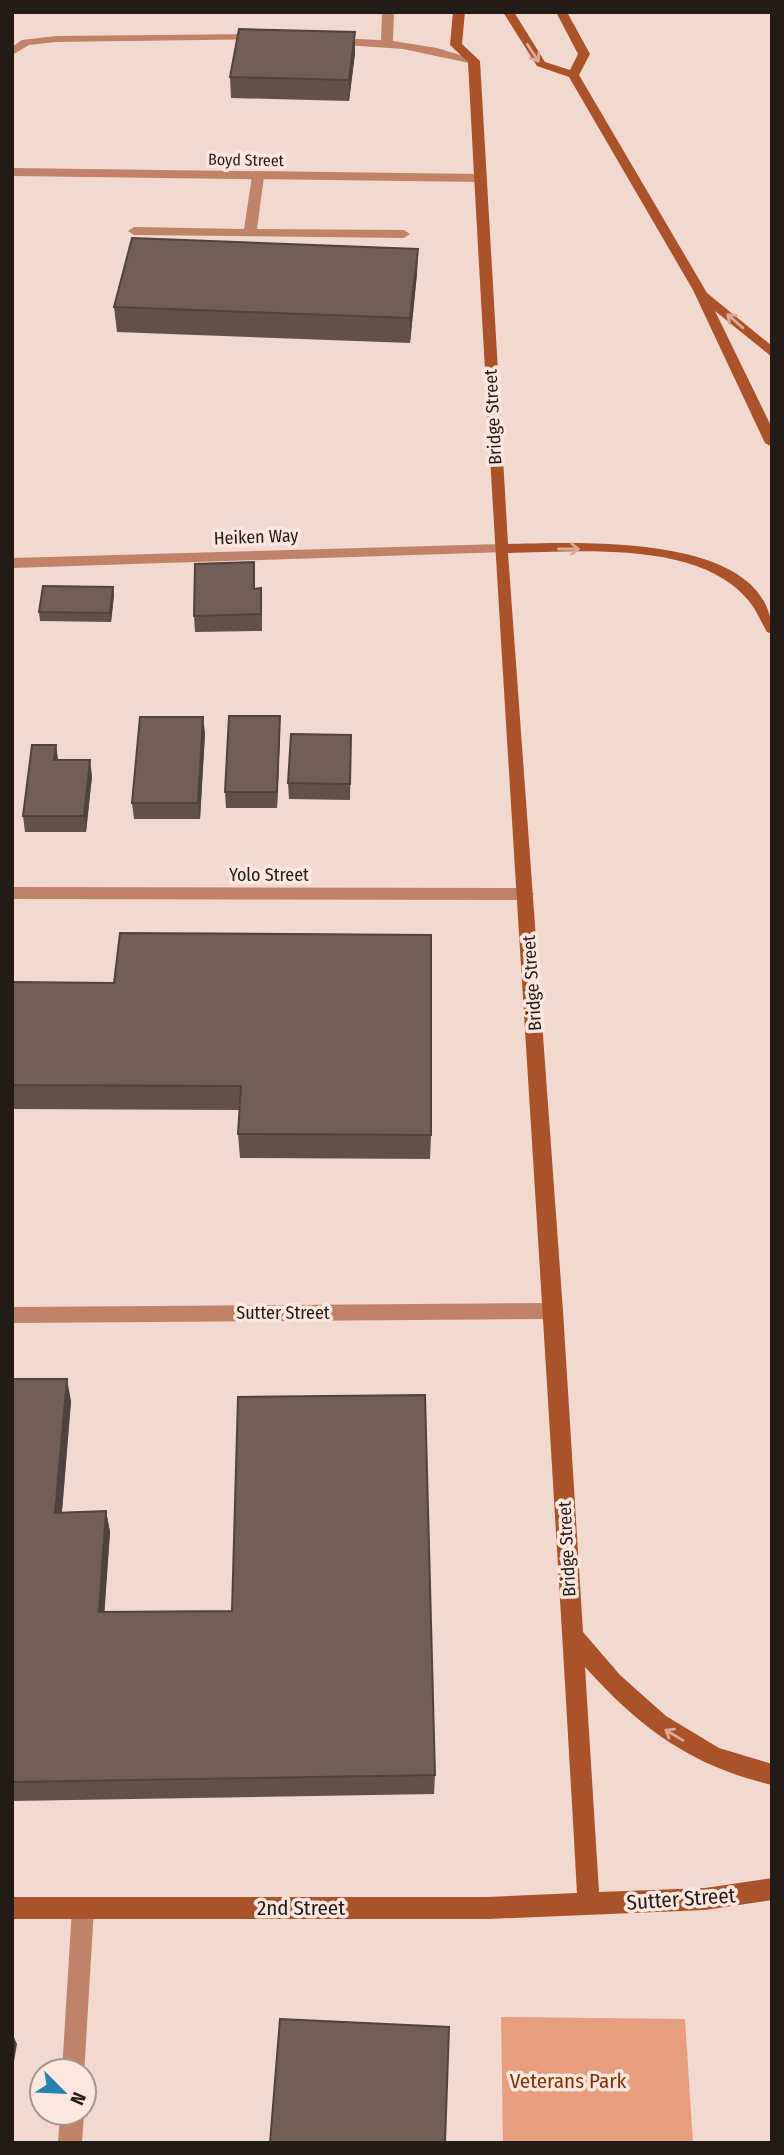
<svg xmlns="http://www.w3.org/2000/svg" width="784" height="2155" font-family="'Fira Sans Condensed',sans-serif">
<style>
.green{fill:#e69e7f}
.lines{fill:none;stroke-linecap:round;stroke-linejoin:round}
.service{fill:#c08369;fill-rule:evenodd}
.minor{fill:#c08369;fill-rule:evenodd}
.secondary{fill:#aa522a;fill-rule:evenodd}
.wall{fill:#635149}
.shaded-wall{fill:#50423c}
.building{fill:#735e55;stroke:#50423c;stroke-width:2}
.oneway{stroke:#dbab97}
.labels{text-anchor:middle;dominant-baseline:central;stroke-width:7;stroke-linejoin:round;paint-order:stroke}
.far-street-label{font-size:16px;fill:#231b17;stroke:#fce7df}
.street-label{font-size:18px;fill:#231b17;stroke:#fce7df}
.near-street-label{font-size:21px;fill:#231b17;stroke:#fce7df}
.near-park-label{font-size:21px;fill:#853200;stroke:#fce7df}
</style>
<rect width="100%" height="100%" fill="#f2d9cf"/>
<polygon class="green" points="501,2017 685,2019 693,2143 503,2143"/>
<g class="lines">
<g class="service">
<polygon points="382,12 394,12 393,41 437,48 480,61 474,64 403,49 331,44 325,41 331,38 381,40"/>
<polygon points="261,34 265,35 265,39 56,42 29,45 12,55 12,47 22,40 56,36"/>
<polygon points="258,172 264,176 257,229 404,230 410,234 404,238 134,235 128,231 134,227 244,229 252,176"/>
<polygon points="83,1897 91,1900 94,1908 84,2075 84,2071 62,2071 72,1908 75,1900"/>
<polygon points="60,2113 84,2113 82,2143 58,2143"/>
</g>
<g class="minor">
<polygon points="12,168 480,174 486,178 480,182 12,176"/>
<polygon points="501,544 508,549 506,552 12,568 12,558"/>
<polygon points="12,887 526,888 534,894 526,900 12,899"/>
<polygon points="554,1303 561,1305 563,1311 561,1317 554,1319 12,1323 12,1307"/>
</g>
<g class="secondary">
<path d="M453 12H465L462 44 480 61 508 544C577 543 772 531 772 634L767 632C761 622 756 609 748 600 698 540 579 552 508 553L563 1311 583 1632 620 1675 666 1716 719 1748 772 1764V1785C691 1766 640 1728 585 1667L599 1892 705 1888 772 1878V1900L705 1910 488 1919H12V1897H488L577 1893C543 1283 500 673 468 62L450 45Z"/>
<polygon points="503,12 514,12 545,62 570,70 578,54 556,12 567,12 590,54 579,75 707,293 772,346 772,357 715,311 772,428 772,447 765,443 693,290 569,77 537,66"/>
</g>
</g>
<g class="wall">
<polygon points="355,32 355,53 349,101 231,98 230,77"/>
<polygon points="418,249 417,273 410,343 117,332 114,307"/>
<polygon points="113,587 114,595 111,622 40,621 39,612"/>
<polygon points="261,588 262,631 195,632 194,616 255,589"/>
<polygon points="280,732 277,808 226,808 225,792"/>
<polygon points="205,733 200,819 134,819 132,803"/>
<polygon points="351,735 350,800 289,799 288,783"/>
<polygon points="56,745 58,760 92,776 86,832 25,832 23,816"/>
<polygon points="12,982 431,1135 430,1159 240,1158 238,1134 240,1110 12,1109"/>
<polygon points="12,1379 71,1401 62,1512 106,1511 110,1532 104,1612 435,1775 434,1794 12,1801"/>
</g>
<g class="shaded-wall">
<polygon points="355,32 355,53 349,101 349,80"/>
<polygon points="418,249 417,273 410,343 410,318"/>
<polygon points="113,587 114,595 111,622 110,613"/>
<polygon points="261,588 262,605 262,631 261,614"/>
<polygon points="280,716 280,732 277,808 277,792"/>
<polygon points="203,717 205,733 200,819 198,803"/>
<polygon points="56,745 58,761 54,760"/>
<polygon points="90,760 92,776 86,832 84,816"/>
<polygon points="67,1379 71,1401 60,1534 55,1513"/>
<polygon points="106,1511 110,1532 103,1633 99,1612"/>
<polygon points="12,2033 17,2044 12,2073"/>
</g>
<g class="building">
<polygon points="239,29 355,32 349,80 230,77"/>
<polygon points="132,238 418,249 410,318 114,307"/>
<polygon points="254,562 254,589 261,588 261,614 194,616 195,564"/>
<polygon points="43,586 113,587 110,613 39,612"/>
<polygon points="229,716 280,716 277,792 225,792"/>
<polygon points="140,717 203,717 198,803 132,803"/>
<polygon points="291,734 351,735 350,784 288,783"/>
<polygon points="32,745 56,745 54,760 90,760 84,816 23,816"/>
<polygon points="120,933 431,935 431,1135 238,1134 241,1086 12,1085 12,982 114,983"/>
<polygon points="12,1379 67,1379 55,1513 106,1511 99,1612 232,1611 238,1397 425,1395 435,1775 12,1782"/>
<polygon points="280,2019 449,2027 445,2143 270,2143"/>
</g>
<defs><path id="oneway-shaft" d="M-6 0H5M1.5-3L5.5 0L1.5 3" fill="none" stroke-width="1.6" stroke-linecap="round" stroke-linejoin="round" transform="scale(1.75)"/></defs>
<g class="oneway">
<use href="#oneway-shaft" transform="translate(533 53) rotate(57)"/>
<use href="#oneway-shaft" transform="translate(735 321) rotate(-139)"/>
<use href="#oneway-shaft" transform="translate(569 549)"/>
<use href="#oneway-shaft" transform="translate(674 1735) rotate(-149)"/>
</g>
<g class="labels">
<g class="far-street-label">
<text transform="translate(246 160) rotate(1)">Boyd Street</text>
</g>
<g class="street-label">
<text transform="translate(493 417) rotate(-93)">Bridge Street</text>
<text transform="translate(256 537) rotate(-2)">Heiken Way</text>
<text x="269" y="875">Yolo Street</text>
<text transform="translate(532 983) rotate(-94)">Bridge Street</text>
<text x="283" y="1313">Sutter Street</text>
<text transform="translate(567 1549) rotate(-93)">Bridge Street</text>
</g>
<g class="near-street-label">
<text transform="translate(681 1899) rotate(-4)">Sutter Street</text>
<text x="301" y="1908">2nd Street</text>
</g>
<g class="near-park-label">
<text x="568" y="2081">Veterans Park</text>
</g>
</g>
<rect width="784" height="2155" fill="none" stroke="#231b17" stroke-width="28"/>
<g transform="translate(63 2092) rotate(114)"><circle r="33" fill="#fce7df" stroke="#a5958f" stroke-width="2"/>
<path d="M0-5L12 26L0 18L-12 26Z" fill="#2683b0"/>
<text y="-10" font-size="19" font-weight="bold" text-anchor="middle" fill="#231b17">N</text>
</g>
</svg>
